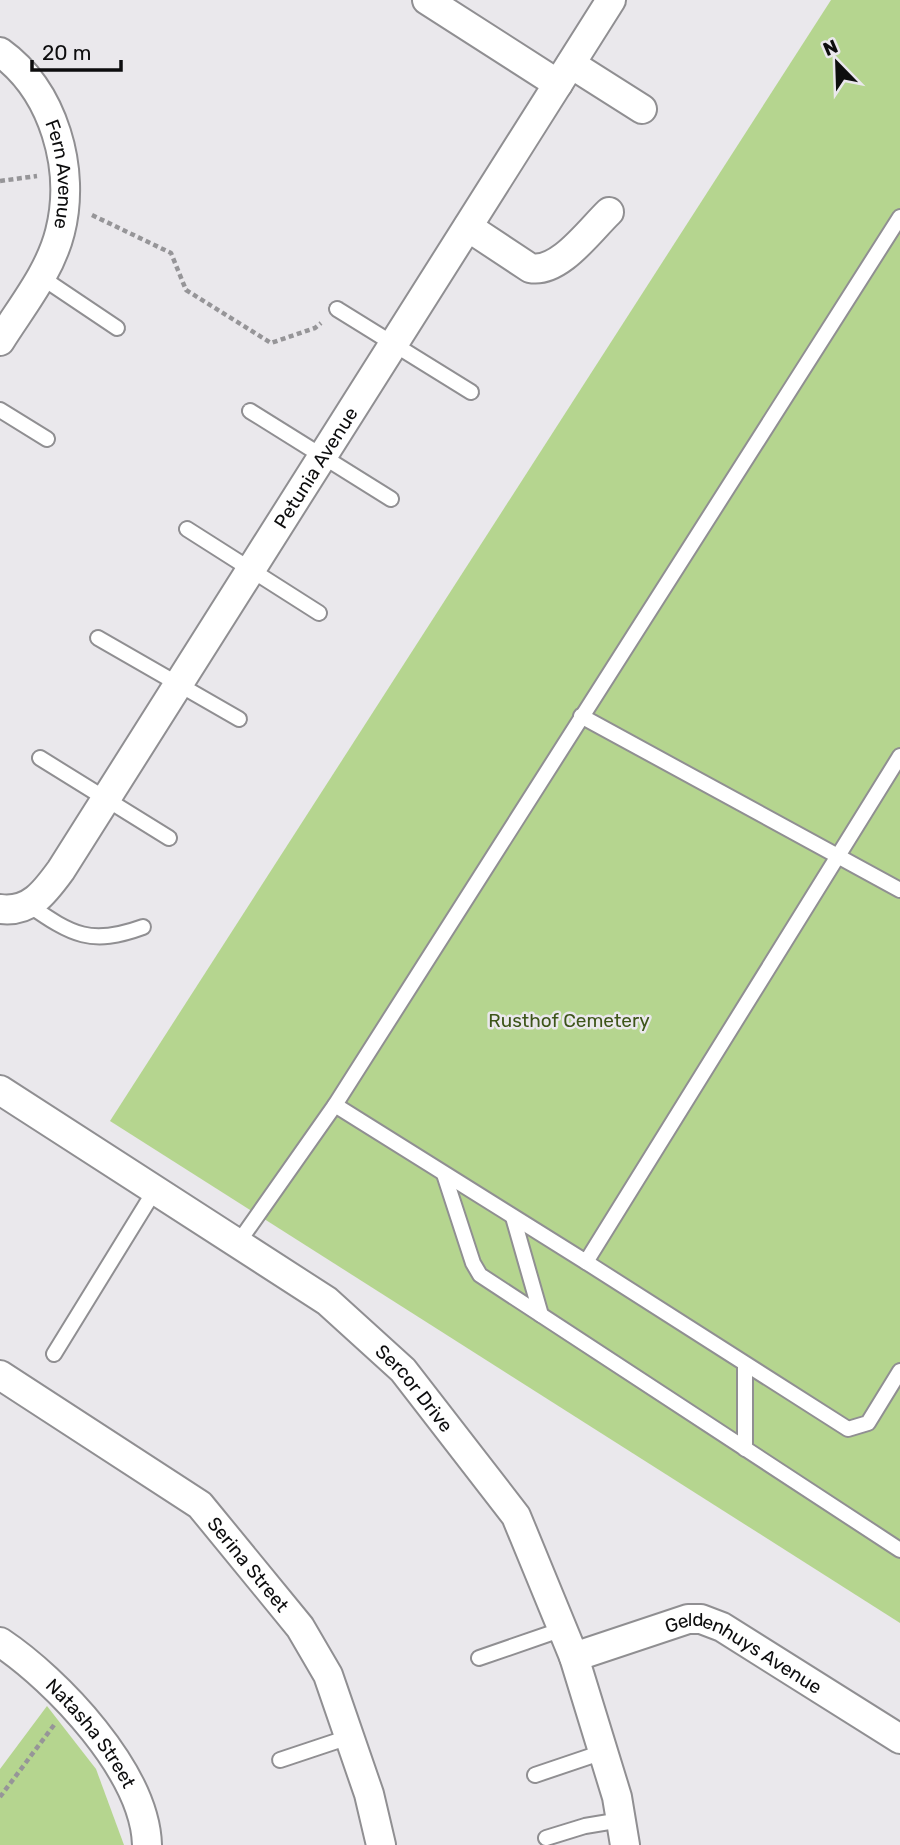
<svg xmlns="http://www.w3.org/2000/svg" width="900" height="1845" font-family="Rubik,sans-serif">
<style>
.green{fill:#b5d58f}
.lines{fill:none;stroke-linecap:round;stroke-linejoin:round}
.lane-casing{stroke:#908f92;stroke-width:18}
.street-casing{stroke:#908f92;stroke-width:32}
.path{stroke:#969598;stroke-width:4.5;stroke-dasharray:5 3.5;stroke-linecap:butt}
.lane{stroke:#fff;stroke-width:14}
.street{stroke:#fff;stroke-width:28}
.labels{text-anchor:middle;dominant-baseline:central;stroke-width:5;stroke-linejoin:round;paint-order:stroke}
.street-label{font-size:19px;fill:#0d0d0e;stroke:#eae8ec}
.park-label{font-size:19px;fill:#3d5519;stroke:#eae8ec}
</style>
<rect width="100%" height="100%" fill="#eae8ec"/>
<g class="green">
<polygon points="831,0 900,0 900,1623 110,1121"/>
<polygon points="47,1706 96,1769 124,1845 0,1845 0,1769"/>
</g>
<g class="lines">
<defs>
<g id="lane">
<polyline points="41,277 117,328"/>
<polyline points="337,309 471,392"/>
<polyline points="0,410 47,439"/>
<polyline points="250,411 391,499"/>
<polyline points="187,529 319,613"/>
<polyline points="98,638 239,719"/>
<polyline points="581,716 900,890"/>
<polyline points="40,758 169,838"/>
<path d="M29 905C72 935 91 946 143 927"/>
<polyline points="335,1105 900,217"/>
<polyline points="444,1174 473,1263 480,1275 900,1550"/>
<polyline points="513,1217 541,1315"/>
<polyline points="238,1243 335,1105 586,1262 900,756"/>
<polyline points="586,1262 848,1429 868,1423 900,1371"/>
<polyline points="54,1354 155,1190"/>
<polyline points="745,1449 745,1365"/>
<polyline points="479,1658 563,1629"/>
<polyline points="280,1760 349,1737"/>
<polyline points="535,1775 603,1752"/>
<polyline points="546,1838 585,1826 621,1820"/>
</g>
<g id="street">
<polyline points="427,0 558,84"/>
<path id="s1" d="M0 52C54 91 76 169 60 232 50 272 22 306 0 341"/>
<polyline points="571,64 642,109"/>
<path d="M468 227 530 268C559 274 590 230 609 212"/>
<path id="s2" d="M0 909C30 913 45 892 61 870L611 0"/>
<path id="s3" d="M0 1090 327 1301 403 1370 516 1516 574 1657 617 1797 625 1845"/>
<path id="s4" d="M0 1375 200 1505 300 1627 328 1675 369 1794 381 1845"/>
<path id="s5" d="M0 1642C57 1680 145 1772 147 1845"/>
<path id="s6" d="M574 1657 688 1619H701L722 1627 900 1739"/>
</g>
</defs>
<use href="#lane" class="lane-casing"/>
<use href="#street" class="street-casing"/>
<g class="path">
<polyline points="0,181 37,176"/>
<polyline points="92,215 171,253 186,290 271,343 315,328 321,323"/>
<polyline points="0,1797 54,1725"/>
</g>
<use href="#lane" class="lane"/>
<use href="#street" class="street"/>
</g>
<g class="labels">
<g class="street-label">
<text stroke="none"><textPath href="#s1" startOffset="142">Fern Avenue</textPath></text>
<text stroke="none"><textPath href="#s2" startOffset="553">Petunia Avenue</textPath></text>
<text stroke="none"><textPath href="#s3" startOffset="513">Sercor Drive</textPath></text>
<text stroke="none"><textPath href="#s4" startOffset="315">Serina Street</textPath></text>
<text stroke="none"><textPath href="#s6" startOffset="184">Geldenhuys Avenue</textPath></text>
<text stroke="none"><textPath href="#s5" startOffset="130">Natasha Street</textPath></text>
</g>
<g class="park-label">
<text x="569" y="1020">Rusthof Cemetery</text>
</g>
</g>
<g transform="translate(837 63) rotate(337)" stroke="#eae8ec" stroke-width="5" paint-order="stroke">
<path d="M0-5L12 26L0 18L-12 26Z" fill="#0d0d0e"/>
<text y="-10" font-size="19" font-weight="bold" text-anchor="middle" fill="#0d0d0e">N</text>
</g>
<path d="M32 60v10h89v-10" fill="none" stroke="#0d0d0e" stroke-width="3.5"/>
<text x="42" y="60" font-size="21" fill="#0d0d0e" stroke="#eae8ec" stroke-width="5" paint-order="stroke">20 m</text>
</svg>
